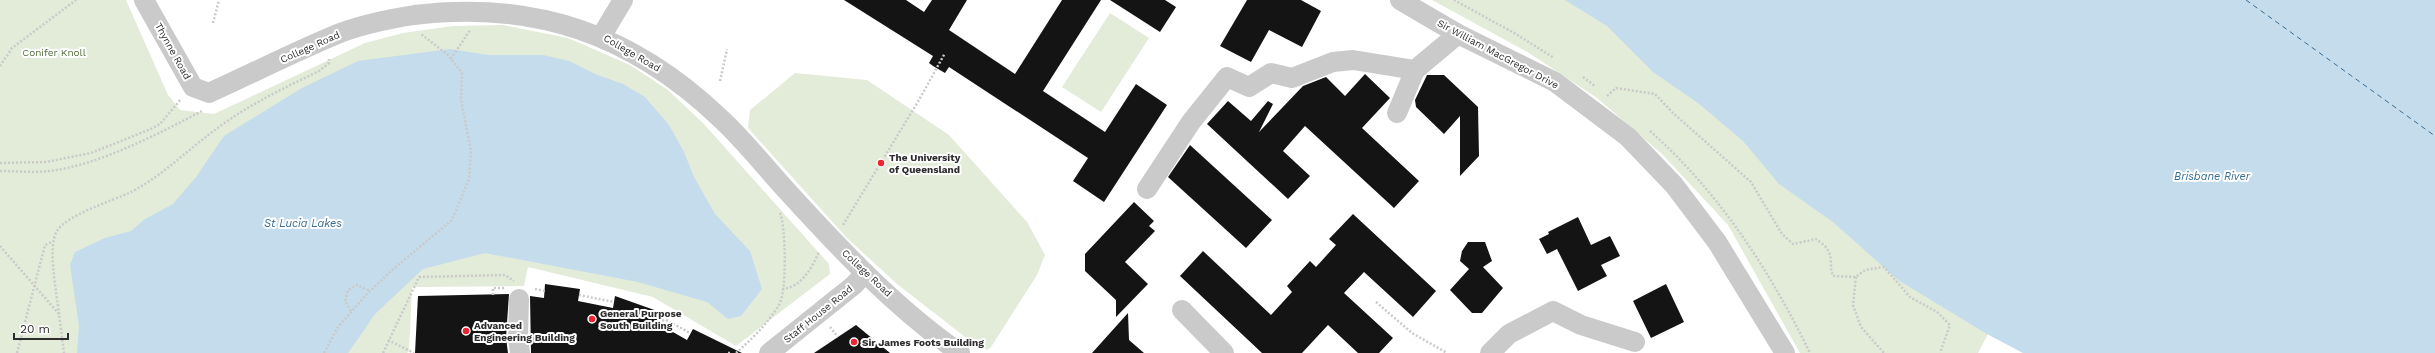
<svg xmlns="http://www.w3.org/2000/svg" width="2435" height="353" font-family="'Work Sans',sans-serif">
<style>
.green{fill:#e3ebd9}
.water{fill:#c4dcec}
.lines{fill:none;stroke-linecap:round;stroke-linejoin:round}
.ferry{stroke:#386d92;stroke-width:1;stroke-dasharray:5 4;stroke-linecap:butt}
.building{fill:#141414}
.path{stroke:#cacaca;stroke-width:2.5;stroke-dasharray:2 2;stroke-linecap:butt}
.minor{stroke:#cacaca;stroke-width:20}
.poi-dot{fill:#ed2631;stroke:#fff;stroke-width:1.5}
.labels{text-anchor:middle;dominant-baseline:central;stroke-width:4;stroke-linejoin:round;paint-order:stroke}
.street-label{font-size:10px;fill:#2d2d2d;stroke:#fff}
.park-label{font-size:10px;fill:#4f6a38;stroke:#fff}
.poi-label{font-size:10px;font-weight:bold;fill:#2d2d2d;stroke:#fff;text-anchor:start}
.water-label{font-size:11px;font-style:italic;fill:#386d92;stroke:#fff}
</style>
<rect width="100%" height="100%" fill="#fff"/>
<g class="green">
<polygon points="0,0 126,0 168,95 180,110 214,114 365,43 403,33 453,26 503,25 568,38 630,65 668,90 703,123 829,264 830,274 736,346 653,297 528,267 524,286 412,287 409,351 407,353 0,353"/>
<polygon points="1432,0 1596,0 2023,353 1988,334 1978,353 1800,353 1728,225 1663,155 1597,98 1529,53"/>
<polygon points="1110,13 1149,38 1101,112 1062,87"/>
<polygon points="795,73 867,80 949,135 1027,222 1045,255 1037,275 991,347 987,350 969,340 897,284 846,237 748,128 750,110"/>
</g>
<g class="water">
<polygon points="1565,0 2435,0 2435,353 2023,353 1987,334 1898,280 1833,222 1779,184 1743,141 1698,103 1653,72 1607,26"/>
<polygon points="450,49 488,55 543,55 569,61 595,74 623,84 645,97 669,125 684,152 694,177 715,214 750,251 762,289 741,316 728,319 707,302 638,282 485,253 423,269 375,314 348,353 77,353 79,326 70,265 75,252 105,238 131,231 145,219 173,204 196,177 224,136 302,88 358,61"/>
</g>
<g class="lines">
<polyline class="ferry" points="2246,0 2435,136"/>
</g>
<g class="building">
<polygon points="844,0 906,0 924,12 932,0 967,0 949,30 1015,74 1062,0 1101,0 1043,91 1105,132 1136,84 1167,105 1104,202 1073,181 1088,158 949,67 945,73 933,66 929,63 933,56"/>
<polygon points="1110,0 1165,0 1176,7 1160,32"/>
<polygon points="1247,0 1301,0 1321,11 1302,47 1269,30 1251,62 1220,46"/>
<polygon points="1365,74 1390,98 1362,128 1419,181 1394,208 1305,126 1283,151 1310,176 1288,199 1207,124 1228,101 1251,121 1268,101 1273,104 1259,132 1303,86 1326,77 1345,96"/>
<polygon points="1427,75 1444,75 1478,107 1479,156 1460,176 1460,116 1444,134 1416,107 1415,100"/>
<polygon points="1190,145 1272,220 1246,248 1168,177"/>
<polygon points="1134,202 1154,221 1149,226 1155,231 1125,262 1148,284 1116,317 1116,300 1085,271 1085,254"/>
<polygon points="1353,214 1436,291 1413,317 1364,272 1344,293 1393,338 1379,353 1358,353 1328,325 1302,353 1262,353 1180,276 1203,251 1271,315 1292,292 1287,286 1310,261 1316,267 1336,245 1329,239"/>
<polygon points="1578,217 1591,245 1610,236 1620,256 1601,265 1607,276 1578,291 1557,249 1547,254 1539,239 1549,234 1548,232"/>
<polygon points="1468,242 1485,242 1492,261 1483,267 1503,288 1482,313 1472,313 1450,290 1469,269 1460,261 1462,251"/>
<polygon points="545,284 580,289 578,301 613,308 615,296 660,312 657,323 687,340 693,329 742,353 531,353 530,296 544,298"/>
<polygon points="1666,284 1684,322 1651,338 1633,301"/>
<polygon points="509,294 506,338 508,353 415,353 418,296"/>
<polygon points="1128,313 1129,340 1144,353 1092,353"/>
<polygon points="856,325 890,353 814,353"/>
</g>
<g class="lines">
<g class="path">
<polyline points="1454,0 1516,34 1554,58"/>
<polyline points="213,23 219,0"/>
<polyline points="451,59 470,30"/>
<polyline points="0,66 12,48 76,0"/>
<polyline points="1583,77 1595,86"/>
<polyline points="720,81 727,49"/>
<path d="M1607 96 1616 88 1655 94 1673 113 1751 182 1782 234 1793 244 1816 239C1820 242 1826 246 1828 250 1833 259 1829 268 1833 276L1856 277 1865 270 1884 267 1910 297 1937 312 1950 325 1940 353"/>
<path d="M1650 131C1719 192 1770 271 1810 353"/>
<polyline points="0,163 46,162 91,153 151,129 160,124 181,99"/>
<path d="M0 171C16 171 33 173 49 171 97 166 160 133 202 111"/>
<polyline points="843,225 919,100 945,53"/>
<polyline points="0,246 59,314 64,353"/>
<polyline points="1856,277 1853,305 1861,327 1884,353"/>
<polyline points="535,289 545,291"/>
<path d="M782 289C802 287 811 269 819 252"/>
<polyline points="493,295 493,288 504,288"/>
<polyline points="579,295 614,302"/>
<polyline points="1376,302 1412,333 1447,353"/>
<polyline points="351,311 345,301 348,290 357,285 370,291"/>
<path d="M59 314C57 294 47 247 57 231 67 215 111 201 129 193 163 176 188 149 219 127 250 104 284 88 319 71L329 63V59"/>
<polyline points="659,316 690,333"/>
<polyline points="661,325 664,318"/>
<polyline points="830,327 838,337"/>
<polyline points="388,340 414,353"/>
<polyline points="17,353 45,245 52,242"/>
<polyline points="324,353 338,327 367,294 391,271 452,220 469,179 471,151 461,100 462,73 448,55 421,34"/>
<polyline points="383,353 419,277 505,275 514,281"/>
<polyline points="728,353 730,353"/>
<path d="M736 353C752 339 768 323 779 305 787 293 786 227 780 213"/>
</g>
<g class="minor">
<path d="M144 0 193 87 209 93C253 73 296 51 340 33 364 24 389 19 414 15 535 0 633 35 720 118 744 140 765 167 787 191 840 249 895 308 960 353"/>
<polyline points="1400,0 1458,34 1555,82 1628,137 1674,185 1717,242 1785,353"/>
<polyline points="602,35 623,0"/>
<polyline points="1397,113 1415,70 1458,34"/>
<polyline points="1147,189 1191,122 1227,77 1249,87 1271,73 1292,78 1333,62 1353,60 1415,70"/>
<polyline points="519,299 518,338 520,353"/>
<polyline points="1182,310 1224,353"/>
<polyline points="769,353 854,285 865,273"/>
<polyline points="1490,353 1509,334 1553,311 1581,325 1635,342"/>
</g>
</g>
<g class="poi-dot">
<circle cx="881" cy="163" r="4"/>
<circle cx="592" cy="319" r="4"/>
<circle cx="466" cy="331" r="4"/>
<circle cx="854" cy="342" r="4"/>
</g>
<g class="labels">
<g class="street-label">
<text transform="translate(310 47) rotate(-24)">College Road</text>
<text transform="translate(173 51) rotate(61)">Thynne Road</text>
<text transform="translate(632 53) rotate(30)">College Road</text>
<text transform="translate(1498 54) rotate(28)">Sir William MacGregor Drive</text>
<text transform="translate(867 273) rotate(43)">College Road</text>
<text transform="translate(818 314) rotate(-39)">Staff House Road</text>
</g>
<g class="park-label">
<text x="54" y="52">Conifer Knoll</text>
</g>
<g class="poi-label">
<text x="889" y="157">The University<tspan x="889" dy="12">of Queensland</tspan></text>
<text x="600" y="313">General Purpose<tspan x="600" dy="12">South Building</tspan></text>
<text x="474" y="325">Advanced<tspan x="474" dy="12">Engineering Building</tspan></text>
<text x="862" y="342">Sir James Foots Building</text>
</g>
<g class="water-label">
<text x="2212" y="176">Brisbane River</text>
<text x="303" y="223">St Lucia Lakes</text>
</g>
</g>
<path d="M14 333v6h54v-6" fill="none" stroke="#2d2d2d" stroke-width="2"/>
<text x="20" y="333" font-size="12" fill="#2d2d2d" stroke="#ffffff" stroke-width="3" paint-order="stroke">20 m</text>
</svg>
